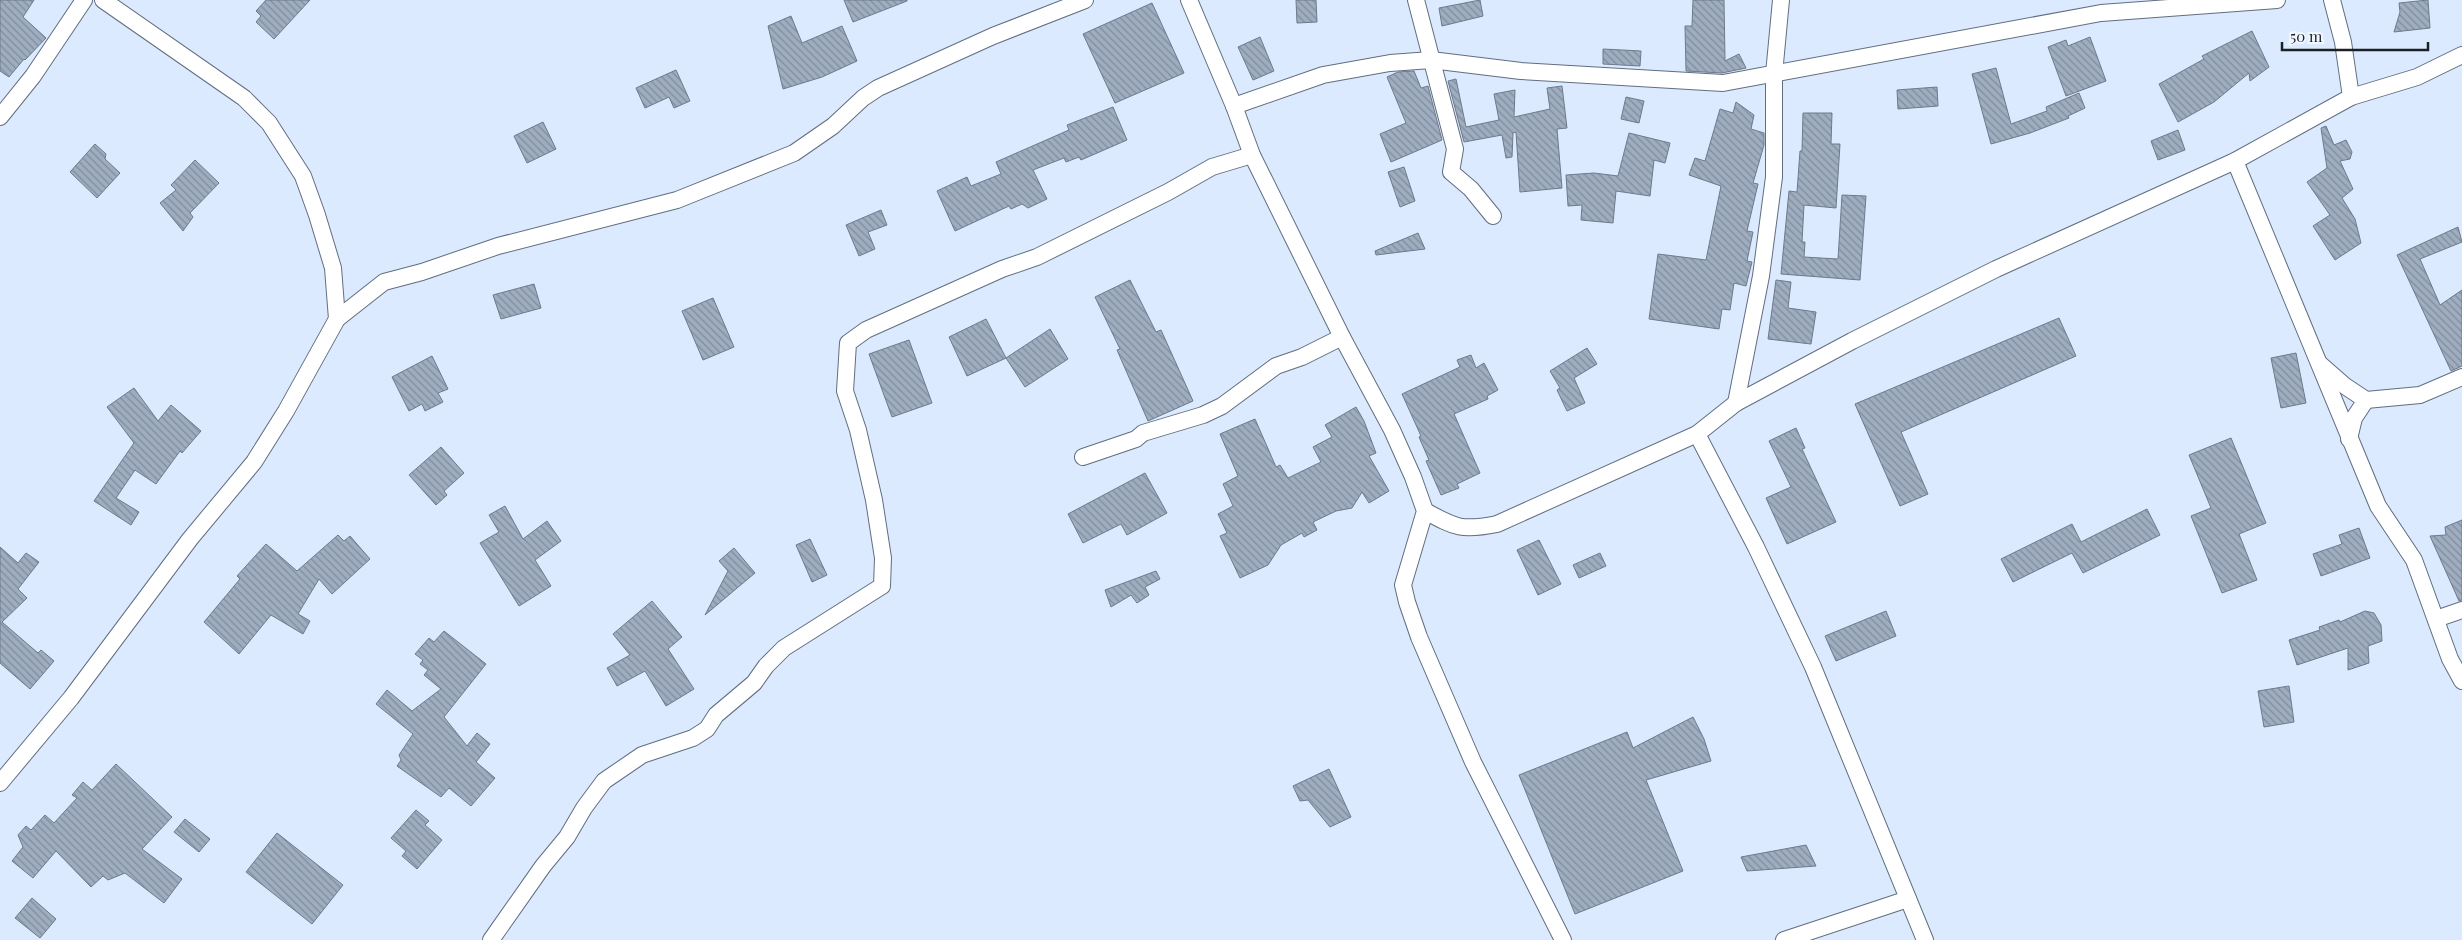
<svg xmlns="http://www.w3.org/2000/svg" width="2462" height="940" font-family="'Playfair Display',serif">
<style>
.building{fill:url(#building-back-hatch);stroke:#6d7a8c}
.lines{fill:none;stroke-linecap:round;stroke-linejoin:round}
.street-casing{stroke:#616e7f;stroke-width:18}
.street{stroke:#fff;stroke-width:16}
</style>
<defs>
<pattern id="building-back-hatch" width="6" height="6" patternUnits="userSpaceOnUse" patternTransform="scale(1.25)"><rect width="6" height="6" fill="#9fadc0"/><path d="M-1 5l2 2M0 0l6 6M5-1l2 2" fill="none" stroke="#818c9c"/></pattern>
</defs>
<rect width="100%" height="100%" fill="#dbeaff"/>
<g class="building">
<polygon points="0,0 34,0 23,17 46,38 25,60 24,59 9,77 0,71"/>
<polygon points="266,0 310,0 274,39 256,22 261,16 256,11"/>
<polygon points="844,0 907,0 907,1 853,22"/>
<polygon points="1296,0 1316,0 1317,22 1297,23"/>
<polygon points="1480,0 1483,16 1442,26 1439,8"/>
<polygon points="1693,0 1724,0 1725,61 1739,54 1746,68 1722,73 1686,71 1685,26 1692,26"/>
<polygon points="2428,0 2430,28 2394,32 2400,12 2399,3"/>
<polygon points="1152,3 1184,73 1115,103 1083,34"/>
<polygon points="791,16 802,43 842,26 857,61 822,77 783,89 768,26"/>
<polygon points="2252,31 2269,67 2250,81 2249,73 2214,102 2178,122 2159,84 2204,59 2202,56"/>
<polygon points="1260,37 1274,71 1253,80 1238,47"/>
<polygon points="2090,37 2106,81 2066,96 2048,47 2066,40 2068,46"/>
<polygon points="1603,49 1641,51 1640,66 1603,64"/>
<polygon points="1996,68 2011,124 2047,111 2046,107 2079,93 2085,108 2068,116 2069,118 2030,133 1991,144 1972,74"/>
<polygon points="676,70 690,101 674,108 669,97 645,108 636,88"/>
<polygon points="1414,71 1421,88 1428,86 1442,140 1391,162 1380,134 1406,123 1387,77 1398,72"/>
<polygon points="1456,79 1466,127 1499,120 1494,94 1515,90 1514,117 1550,109 1547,88 1562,86 1567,128 1557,129 1562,188 1520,192 1516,132 1513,133 1512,157 1506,158 1502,135 1464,142 1448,81"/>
<polygon points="1937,87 1938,106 1898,109 1897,90"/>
<polygon points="1626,97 1644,101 1639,123 1621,119"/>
<polygon points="1736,102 1754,115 1751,129 1764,133 1764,145 1753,183 1758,184 1747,231 1753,232 1747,261 1752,262 1746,286 1734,283 1730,310 1722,309 1719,329 1649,319 1658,254 1706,260 1721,186 1689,175 1695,158 1705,161 1720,109 1733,113"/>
<polygon points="1113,107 1127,140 1081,160 1079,157 1066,162 1064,158 1033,170 1047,199 1028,208 1022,204 1011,209 1009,206 955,231 937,191 967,177 971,186 1001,174 996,162 1069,130 1067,125"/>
<polygon points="1803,113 1832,113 1831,144 1840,144 1836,208 1804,205 1802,242 1805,242 1804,257 1838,259 1842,195 1866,196 1860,280 1781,274 1789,191 1797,192 1800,151 1802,151"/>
<polygon points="543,122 556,149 527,163 514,136"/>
<polygon points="2326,126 2334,145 2346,140 2352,152 2350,159 2340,161 2353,189 2342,198 2355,219 2361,243 2335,260 2313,226 2330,215 2307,182 2327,168 2321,128"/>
<polygon points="2178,130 2185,150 2158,160 2151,141"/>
<polygon points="1629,133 1670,143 1665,163 1654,160 1650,196 1616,191 1613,223 1581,220 1582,205 1568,206 1566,175 1594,173 1618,176"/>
<polygon points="95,144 106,154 105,159 120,173 97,198 70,172"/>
<polygon points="195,160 219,183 190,213 193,217 183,231 160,203 176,190 171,185"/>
<polygon points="1404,167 1415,201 1400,207 1388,172"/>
<polygon points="881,210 887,225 868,232 875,249 859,256 846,225"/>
<polygon points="2458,227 2462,242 2420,259 2440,305 2462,290 2462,366 2451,371 2397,255"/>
<polygon points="1418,233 1425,249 1376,255 1375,251"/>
<polygon points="1130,280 1156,332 1161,330 1193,401 1148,421 1117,350 1120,349 1095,297"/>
<polygon points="1776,280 1791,282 1788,308 1816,312 1811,344 1768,339"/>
<polygon points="534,284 541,308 501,319 493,295"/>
<polygon points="713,298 734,347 703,360 682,311"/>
<polygon points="2059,318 2076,356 1901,432 1928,494 1900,506 1855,404"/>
<polygon points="986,319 1006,358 967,376 949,337"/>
<polygon points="1050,329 1068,359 1025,387 1006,358"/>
<polygon points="909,340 932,403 892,417 869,354"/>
<polygon points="1587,348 1597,364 1574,378 1585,403 1567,411 1557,390 1560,388 1550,371"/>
<polygon points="2296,353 2306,403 2281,408 2271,358"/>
<polygon points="1471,355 1476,368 1484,363 1498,390 1487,396 1488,399 1454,414 1480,473 1457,484 1459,488 1441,495 1426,461 1429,460 1419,437 1421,436 1402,394 1460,367 1457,360"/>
<polygon points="432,356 448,389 438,393 443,402 425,411 422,404 409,411 392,377"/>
<polygon points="134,388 158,421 171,405 201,431 182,453 180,451 156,484 135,470 116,498 139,512 131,525 94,501 134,443 107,407"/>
<polygon points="1356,407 1364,421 1376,453 1369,456 1389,491 1369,503 1362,492 1352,508 1336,511 1313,522 1317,530 1304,537 1302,533 1281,545 1268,565 1240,578 1220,536 1227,533 1218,514 1233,506 1223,484 1238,476 1220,434 1255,419 1276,467 1280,465 1288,478 1321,462 1313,447 1332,437 1325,425"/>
<polygon points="1796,428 1805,448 1802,449 1836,522 1787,544 1766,498 1791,487 1769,441"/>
<polygon points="2231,438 2266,523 2239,534 2257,580 2222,593 2191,516 2211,508 2189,455"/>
<polygon points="441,447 464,473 444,491 447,495 436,505 409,475"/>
<polygon points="1145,473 1167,513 1127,535 1121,524 1083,543 1068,514"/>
<polygon points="505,506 523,539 547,521 561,541 535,560 551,586 519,606 480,543 499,532 489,515"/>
<polygon points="2147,509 2160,535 2083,573 2072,553 2013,582 2001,559 2072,524 2081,542"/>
<polygon points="2462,520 2462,600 2459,601 2430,536 2446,535 2445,527"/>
<polygon points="2359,528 2370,558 2321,576 2313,554 2342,544 2339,535"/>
<polygon points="338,535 344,541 350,536 370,559 332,594 319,579 298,614 310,621 303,634 271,615 239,654 204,622 240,579 237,576 266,544 297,571"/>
<polygon points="810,539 827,575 812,582 796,545"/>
<polygon points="1539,540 1561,584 1538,595 1517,550"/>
<polygon points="0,547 18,563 26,553 39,562 18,589 27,598 2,622 38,653 41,650 54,661 30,689 0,663"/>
<polygon points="734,548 755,573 705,615 728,571 719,561"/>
<polygon points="1600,553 1606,566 1579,578 1573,565"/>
<polygon points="1156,571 1160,579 1145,587 1149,595 1137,603 1131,595 1111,607 1105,590"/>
<polygon points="652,601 682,637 668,649 694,689 666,706 645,671 617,686 607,668 630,655 613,634"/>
<polygon points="1886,611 1896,636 1836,661 1825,636"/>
<polygon points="2365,611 2374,613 2381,625 2382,641 2368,646 2369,663 2348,670 2348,648 2297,665 2289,640 2320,630 2319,627 2339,620 2340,622"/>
<polygon points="444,631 486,664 444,717 467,746 477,733 490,744 476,762 495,778 471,806 449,788 441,797 397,766 401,760 399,755 413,734 376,704 387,690 412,711 441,689 424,675 428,670 420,664 423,660 415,654 429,638 434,642"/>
<polygon points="2289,686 2294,722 2264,727 2258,691"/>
<polygon points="1693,717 1704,739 1711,761 1646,780 1683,871 1575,914 1519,775 1627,732 1633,748"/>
<polygon points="116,764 172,817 142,849 182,879 164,903 125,873 108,880 103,876 91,887 56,851 33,878 12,861 23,847 18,835 26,826 31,830 45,815 54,823 77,798 72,795 83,782 92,790"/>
<polygon points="1329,769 1351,817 1330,827 1308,800 1300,801 1293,786"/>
<polygon points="416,810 429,821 425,825 442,840 417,869 402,856 406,851 391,838"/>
<polygon points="185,819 210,839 199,852 174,832"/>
<polygon points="277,833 343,885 312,924 246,872"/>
<polygon points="1806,845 1816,866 1747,871 1741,857"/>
<polygon points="32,898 56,919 40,938 15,918"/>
</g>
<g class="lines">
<defs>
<g id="street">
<polyline points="103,0 244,98 269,123 303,176 317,215 333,268 337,319"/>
<polyline points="1189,0 1234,106 1252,155 1342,337 1392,430 1413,477 1425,511 1403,585 1407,602 1419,637 1473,762 1563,940"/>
<polyline points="1416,0 1455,149 1451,172 1471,189 1493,216"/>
<polyline points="2332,0 2343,42 2351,97"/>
<polyline points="1234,106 1323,75 1390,63 1431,60 1521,71 1723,83 2101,13 2277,0"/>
<polyline points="0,117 33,76 84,0"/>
<polyline points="2235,161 2378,506 2414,560 2450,659 2462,681"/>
<polyline points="2321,365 2345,386 2366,400 2420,395 2462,377"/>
<polyline points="1736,403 1761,276 1774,177 1774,74 1781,0"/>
<polyline points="1697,434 1756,547 1813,667 1925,940"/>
<polyline points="2349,439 2354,418 2366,400"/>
<polyline points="1083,457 1136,439 1143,433 1203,415 1222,406 1276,366 1302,357 1342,337"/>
<path d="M1425 511C1456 528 1462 531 1497 524L1697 434 1736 403 1852 341 1996 269 2235 161 2351 97 2417 77 2462 55"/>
<polyline points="2436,619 2462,610"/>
<polyline points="0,783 71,698 190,539 254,462 286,411 337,319 384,282 422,272 498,246 677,200 794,153 833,126 863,98 878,88 993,36 1085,0"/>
<polyline points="491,940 543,866 567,837 584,808 604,781 642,755 693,738 707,729 716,715 754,683 766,666 784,648 882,586 883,558 874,500 858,430 845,391 848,343 866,330 1002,269 1037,257 1168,192 1212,167 1252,155"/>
<polyline points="1784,940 1908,899"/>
</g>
</defs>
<use href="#street" class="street-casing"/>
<use href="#street" class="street"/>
</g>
<path d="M2282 42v8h146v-8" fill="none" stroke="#1b2027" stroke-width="2.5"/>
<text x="2290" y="42" font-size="15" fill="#1b2027" stroke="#f1f7ff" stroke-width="4" paint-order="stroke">50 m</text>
</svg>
